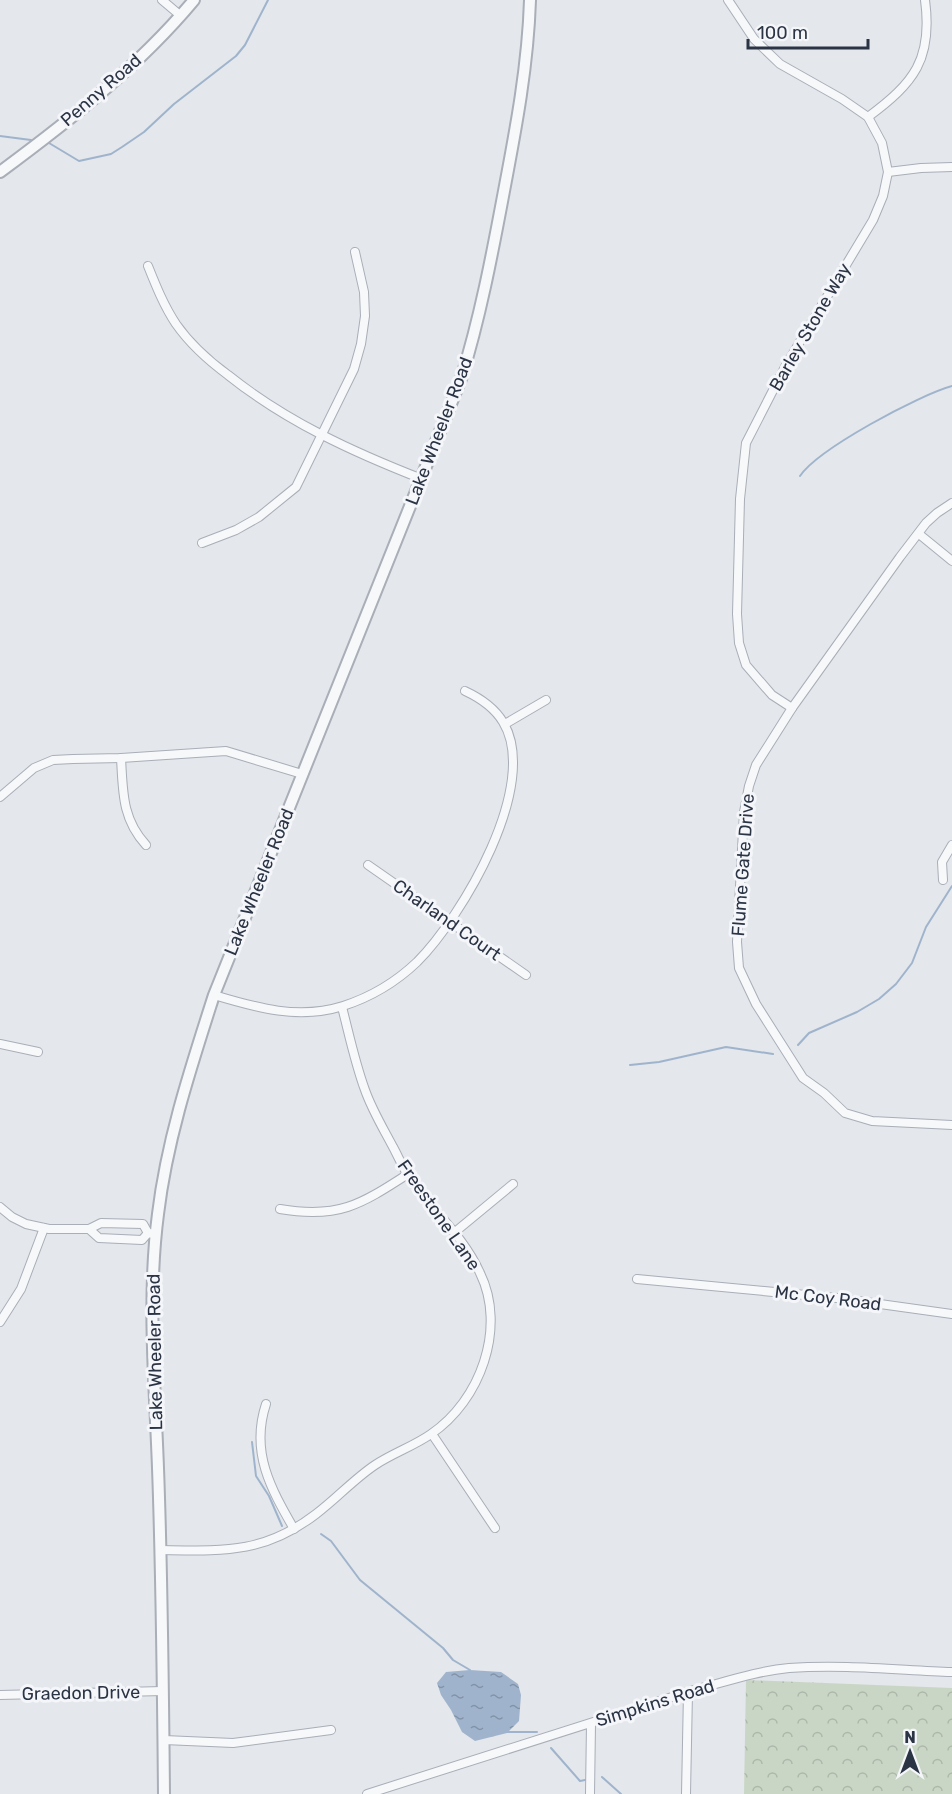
<svg xmlns="http://www.w3.org/2000/svg" width="952" height="1794" font-family="Rubik,sans-serif">
<style>
.forest{fill:url(#forest-crowns)}
.water{fill:url(#water-ripples)}
.lines{fill:none;stroke-linecap:round;stroke-linejoin:round}
.stream{stroke:#9fb4cc;stroke-width:2}
.minor-casing{stroke:#a9aeb7;stroke-width:10}
.tertiary-casing{stroke:#a9aeb7;stroke-width:14}
.minor{stroke:#f7f8fa;stroke-width:8}
.tertiary{stroke:#f7f8fa;stroke-width:10}
.labels{text-anchor:middle;dominant-baseline:central;stroke-width:6;stroke-linejoin:round;paint-order:stroke}
.street-label{font-size:18px;fill:#2b3445;stroke:#f4f6f9}
</style>
<defs>
<pattern id="forest-crowns" width="20" height="18" patternUnits="userSpaceOnUse" patternTransform="scale(1.5)"><rect width="20" height="18" fill="#c9d6c5"/><path d="M2 6a3 3 0 1 1 6 0M12 15a3 3 0 1 1 6 0" fill="none" stroke="#adb8ab"/></pattern>
<pattern id="water-ripples" width="26" height="14" patternUnits="userSpaceOnUse" patternTransform="scale(1.5)"><rect width="26" height="14" fill="#9fb4cc"/><path d="M2 4q2-2 4 0t4 0M15 11q2-2 4 0t4 0" fill="none" stroke="#8293a7"/></pattern>
</defs>
<rect width="100%" height="100%" fill="#e4e7ec"/>
<polygon class="forest" points="746,1680 952,1688 952,1794 744,1794"/>
<polygon class="water" points="470,1670 501,1672 518,1684 521,1695 519,1721 507,1733 475,1741 462,1732 451,1710 441,1695 437,1683 446,1672"/>
<g class="lines">
<g class="stream">
<polyline points="0,136 31,140"/>
<polyline points="49,143 79,161 111,154 122,147 144,132 174,104 236,56 245,45 268,0"/>
<path d="M800 476C818 449 919 395 952 386"/>
<polyline points="798,1045 809,1033 857,1012 879,999 896,984 912,963 926,927 952,886"/>
<polyline points="630,1065 659,1062 726,1047 773,1054"/>
<polyline points="252,1442 256,1476 269,1496 282,1526"/>
<polyline points="321,1534 331,1541 360,1580 443,1648 453,1660 470,1670"/>
<polyline points="506,1732 537,1732"/>
<polyline points="551,1748 580,1781 585,1780"/>
<polyline points="602,1777 621,1794"/>
</g>
<defs>
<g id="minor">
<polyline points="162,0 181,16"/>
<polyline points="728,0 754,39 780,64 842,99 868,117 882,143 888,172 883,196 873,220 786,365 746,443 740,499 737,614 739,643 746,665 772,695 792,708"/>
<path d="M868 117C914 83 933 59 925 0"/>
<polyline points="888,172 921,168 952,167"/>
<path d="M148 266C156 286 164 306 176 324 190 344 209 361 228 375 287 422 353 452 422 479"/>
<polyline points="952,503 937,513 926,523 900,557 792,708 756,765 749,786 744,812 737,942 739,968 756,1004 803,1078 824,1093 845,1113 872,1121 952,1125"/>
<polyline points="919,534 952,561"/>
<polyline points="202,543 236,530 259,517 296,487 354,369 361,344 365,316 364,292 355,252"/>
<polyline points="505,724 546,700"/>
<path d="M121 758C123 792 122 819 146 845"/>
<polyline points="0,797 34,768 53,760 73,759 121,758 226,751 302,774"/>
<polyline points="368,865 526,975"/>
<polyline points="943,880 942,862 952,845"/>
<path d="M214 995C257 1008 299 1020 343 1006 371 997 396 982 417 962 462 917 541 784 503 722 494 707 480 698 465 691"/>
<polyline points="0,1044 38,1052"/>
<polyline points="0,1207 12,1217 26,1224 49,1229 89,1229 101,1223 143,1224 148,1233"/>
<path d="M280 1209C338 1219 360 1205 408 1174"/>
<polyline points="89,1229 99,1238 142,1240 148,1233 154,1234"/>
<polyline points="455,1232 513,1184"/>
<polyline points="637,1279 837,1298 952,1314"/>
<polyline points="0,1322 21,1289 44,1228"/>
<path d="M266 1404C250 1452 271 1489 294 1529"/>
<polyline points="432,1434 495,1528"/>
<path d="M161 1550C223 1551 264 1554 316 1514 336 1499 354 1479 375 1465 393 1453 414 1446 431 1434 480 1401 507 1328 480 1273 463 1235 431 1209 408 1175 402 1166 398 1156 393 1147 383 1128 372 1110 365 1090 355 1063 349 1034 342 1007"/>
<polyline points="0,1695 163,1691"/>
<polyline points="164,1740 233,1743 331,1730"/>
<path d="M367 1794 694 1690C725 1682 757 1671 789 1668 843 1664 898 1670 952 1672"/>
<polyline points="590,1794 591,1724"/>
<polyline points="686,1794 688,1692"/>
</g>
<g id="tertiary">
<path d="M0 172C69 121 139 66 194 0"/>
<path d="M164 1794C163 1685 162 1576 158 1468 155 1384 147 1298 158 1214 167 1139 191 1067 214 995L461 379C480 318 492 255 504 191 516 128 528 65 530 0"/>
</g>
</defs>
<use href="#minor" class="minor-casing"/>
<use href="#tertiary" class="tertiary-casing"/>
<use href="#minor" class="minor"/>
<use href="#tertiary" class="tertiary"/>
</g>
<g class="labels">
<g class="street-label">
<text transform="translate(101 90) rotate(-41)">Penny Road</text>
<text transform="translate(810 327) rotate(-60)">Barley Stone Way</text>
<text transform="translate(439 431) rotate(-69)">Lake Wheeler Road</text>
<text transform="translate(743 865) rotate(-86)">Flume Gate Drive</text>
<text transform="translate(259 882) rotate(-68)">Lake Wheeler Road</text>
<text transform="translate(447 920) rotate(35)">Charland Court</text>
<text transform="translate(439 1215) rotate(55)">Freestone Lane</text>
<text transform="translate(828 1298) rotate(7)">Mc Coy Road</text>
<text transform="translate(155 1352) rotate(-91)">Lake Wheeler Road</text>
<text transform="translate(81 1693) rotate(-1)">Graedon Drive</text>
<text transform="translate(655 1703) rotate(-17)">Simpkins Road</text>
</g>
</g>
<g transform="translate(910 1752)" stroke="#f4f6f9" stroke-width="4.5" paint-order="stroke">
<path d="M0-4.5L10 22L0 15L-10 22Z" fill="#2b3445"/>
<text y="-9" font-size="16" font-weight="bold" text-anchor="middle" fill="#2b3445">N</text>
</g>
<path d="M748 39v9h120v-9" fill="none" stroke="#2b3445" stroke-width="3"/>
<text x="757" y="39" font-size="18" fill="#2b3445" stroke="#f4f6f9" stroke-width="4.5" paint-order="stroke">100 m</text>
</svg>
